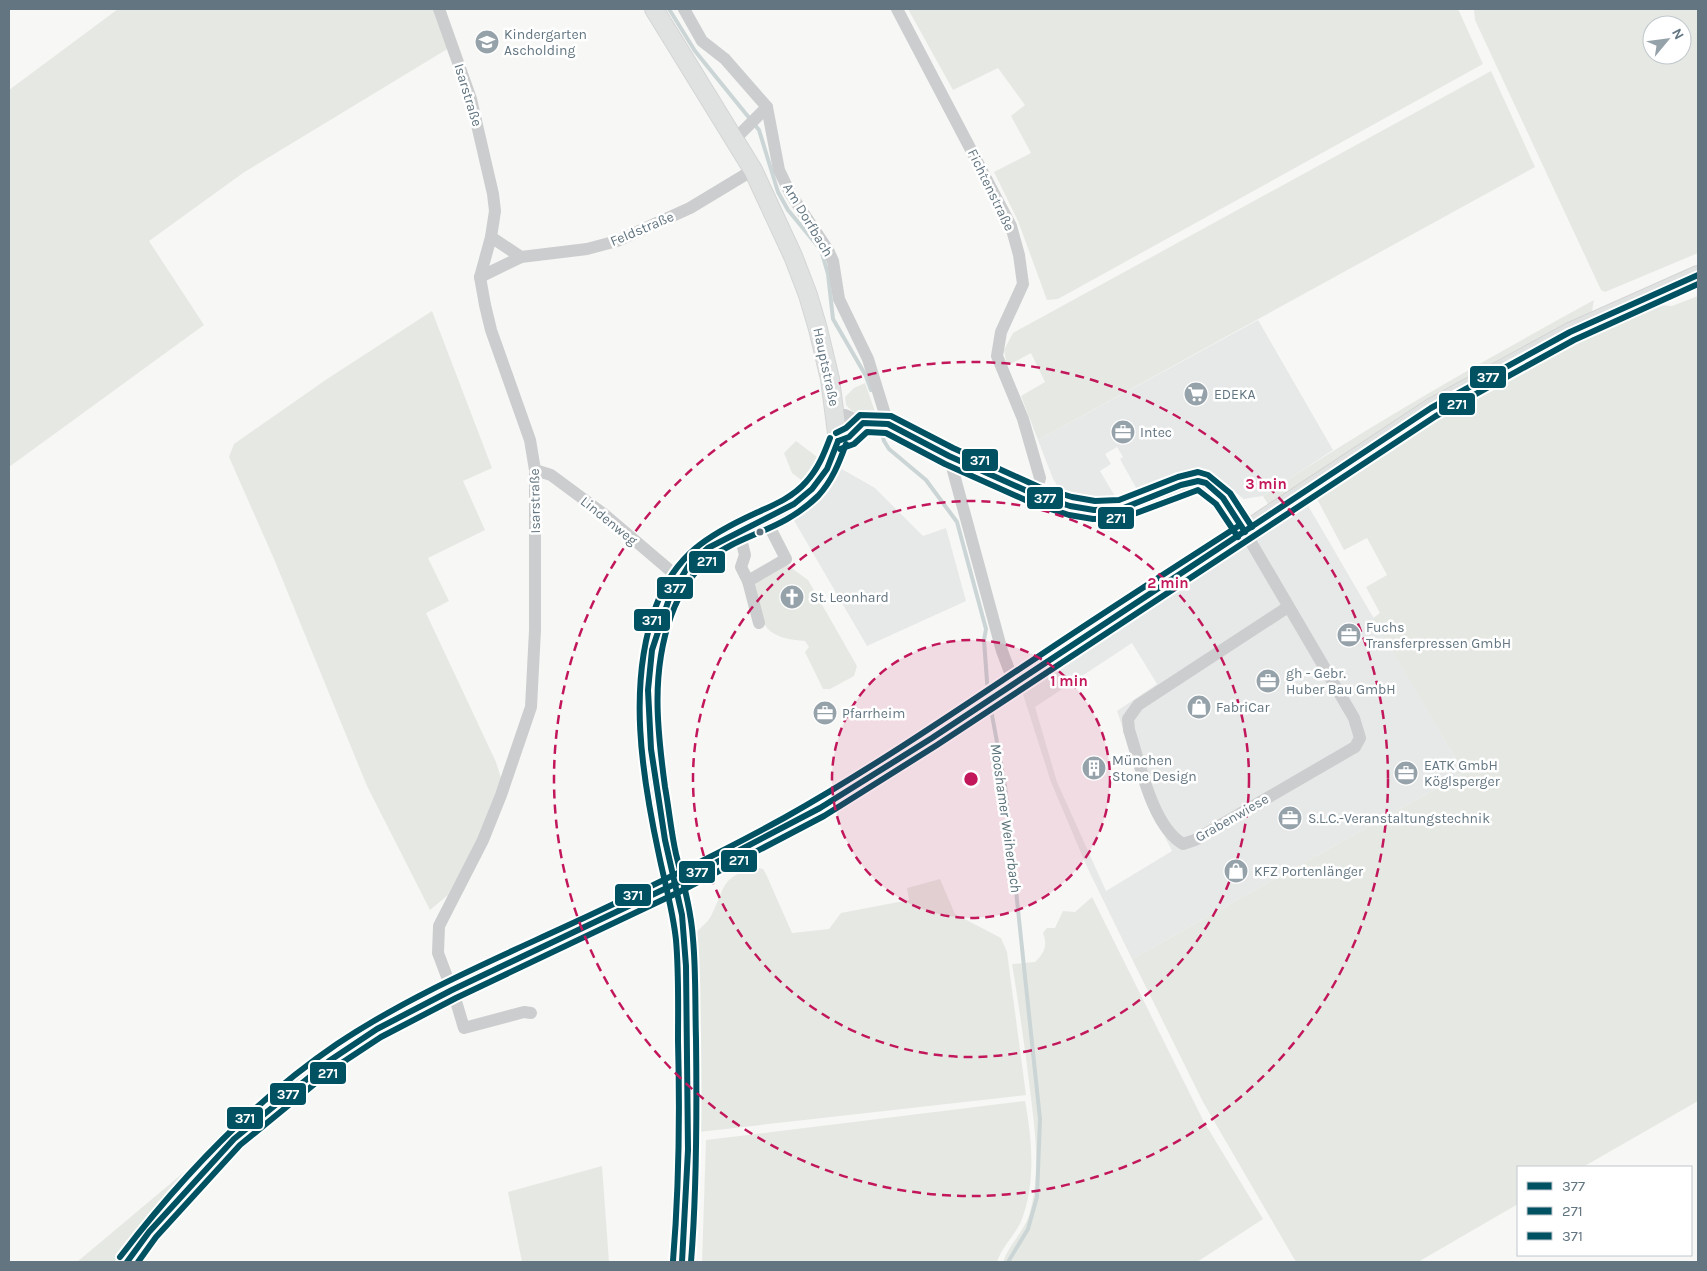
<svg xmlns="http://www.w3.org/2000/svg" width="1707" height="1271" font-family="Karla,sans-serif">
<style>
.built{fill:#e7e9e8;fill-rule:evenodd}
.green{fill:#e6e9e3;fill-rule:evenodd}
.lines{fill:none;stroke-linecap:round;stroke-linejoin:round}
.stream{stroke:#cbd5d6;stroke-width:4}
.secondary-casing{stroke:#d4d5d5;stroke-width:20}
.minor{stroke:#cccdce;stroke-width:12}
.secondary{stroke:#e0e1e1;stroke-width:18}
.bus-1-casing{stroke:#fff;stroke-width:10}
.bus-2-casing{stroke:#fff;stroke-width:10}
.bus-3-casing{stroke:#fff;stroke-width:10}
.bus-1{stroke:#005262;stroke-width:6}
.bus-2{stroke:#005262;stroke-width:6}
.bus-3{stroke:#005262;stroke-width:6}
.ring{fill:none;stroke:#c2185b;stroke-width:2.5;stroke-dasharray:9 6}
.bus-dot{fill:#627581;stroke:#fff;stroke-width:2}
.labels{text-anchor:middle;dominant-baseline:central;stroke-width:5;stroke-linejoin:round;paint-order:stroke}
.poi-label{font-size:14px;fill:#627581;stroke:#fff;text-anchor:start}
.street-label{font-size:14px;fill:#627581;stroke:#fff}
.water-label{font-size:15px;font-style:italic;fill:#5d757c;stroke:#fff}
.centre{fill:#c2185b;stroke:#fff;stroke-width:2.5}
.ring-label{font-size:15px;text-anchor:middle;font-weight:bold;fill:#c2185b;stroke:#fff;stroke-width:5;stroke-linejoin:round;paint-order:stroke}
.line-badge{stroke:#fff;stroke-width:2}
.badge-label{font-size:14px;text-anchor:middle;font-weight:bold;fill:#fff}
</style>
<rect width="100%" height="100%" fill="#f7f7f6"/>
<g class="built">
<polygon points="1258,320 1333,450 1263,496 1244,499 1222,482 1201,473 1177,478 1140,495 1120,459 1123,457 1117,447 1105,454 1111,464 1100,471 1116,498 1076,495 1064,492 1059,488 1053,479 1038,440"/>
<polygon points="840,468 875,488 923,536 946,528 966,601 867,646 792,517 822,493"/>
<path d="M1306 502 1464 773 1132 959 1087 867 1051 782 1021 688ZM1132 643 1157 684 1117 711 1148 803 1172 851 1106 891 1057 782 1035 707Z"/>
</g>
<g class="green">
<polygon points="118,9 434,9 449,48 243,173 149,241 204,325 9,467 9,90"/>
<polygon points="908,9 1458,9 1483,64 1058,299 1047,300 1018,221 994,172 1031,153 1011,116 1025,105 998,68 953,90"/>
<path d="M1474 9H1698V253L1605 292 1601 290 1475 20ZM1652 25H1682V55H1652Z"/>
<polygon points="1491,71 1535,167 1038,440 1021,396 1045,382 1031,353 1007,366 1004,350 1013,333"/>
<polygon points="1698,296 1698,1101 1583,1167 1518,1167 1518,1204 1418,1262 1296,1262 1203,1102 1132,959 1464,773 1373,618 1380,613 1366,587 1387,575 1367,538 1344,550 1316,497 1389,444 1505,374 1643,304 1672,306"/>
<path d="M1594 300 1592 311 1497 364 1269 506 1263 496C1370 425 1481 362 1594 300Z"/>
<polygon points="432,311 492,468 463,481 485,530 428,558 449,601 426,613 496,762 501,778 479,836 448,895 430,910 367,786 274,559 229,457 234,444 327,379"/>
<path d="M865 383 877 417C864 419 854 414 846 405L845 397 854 388Z"/>
<polygon points="796,441 825,463 812,482 804,482 792,473 784,453"/>
<path d="M786 564 808 580 857 666 854 676 830 689H823L805 652 809 647 805 641C760 638 762 622 751 584Z"/>
<path d="M756 867 763 869 766 874 792 933 829 929 841 913 909 900 907 888 940 879 955 914 1001 938 1007 952 1026 1095 699 1132 694 1120V937C698 928 707 924 711 916 727 886 718 879 756 867Z"/>
<path d="M1092 897 1204 1122 1263 1219 1197 1262H1003C1009 1244 1025 1231 1030 1212 1041 1172 1035 1130 1030 1090 1025 1048 1019 1006 1012 964L1035 962C1044 953 1048 946 1043 933L1047 928H1055L1063 911 1075 912Z"/>
<path d="M1025 1101C1032 1139 1036 1182 1022 1219 1016 1235 1002 1246 997 1262H702L706 1140Z"/>
<polygon points="207,1153 141,1226 114,1262 77,1262"/>
<polygon points="602,1166 609,1262 522,1262 508,1192"/>
</g>
<g class="lines">
<g class="stream">
<polyline points="669,9 695,51 759,130 778,192 788,210 821,250 828,274 833,319 866,376 871,390"/>
<polyline points="881,426 884,441 889,449 926,480 957,522 986,629 984,640 988,695"/>
<polyline points="990,704 1005,786 1040,1119 1037,1197 1028,1229 1008,1262"/>
</g>
<defs>
<g id="secondary">
<polyline points="654,9 753,170 793,256 808,295 818,329 830,379 838,441 833,461 825,475 804,497 785,510 711,547 689,565 666,605 651,653 646,704 648,739 668,854 683,925 688,1139 682,1262"/>
<polyline points="127,1262 149,1232 192,1183 234,1139 329,1061 377,1029 452,990 675,884 820,808 932,738 1431,408 1570,332 1698,275"/>
</g>
</defs>
<use href="#secondary" class="secondary-casing"/>
<g class="minor">
<polyline points="439,9 471,99 493,194 495,211 491,237 480,277 485,305 491,330 530,440 535,470 535,630 531,707 501,795 483,840 439,926 438,953 455,998 464,1028 524,1012 531,1013"/>
<polyline points="684,9 702,41 725,59 767,107 779,170 790,193 828,250 833,261 839,299 868,359 888,424"/>
<polyline points="897,9 1011,226 1019,255 1023,284 1001,332 997,356 1023,419 1040,478 1036,495"/>
<polyline points="735,139 767,107"/>
<polyline points="491,237 521,257"/>
<polyline points="480,277 521,257 587,249 617,241 690,208 753,170"/>
<polyline points="836,415 845,415 863,423"/>
<path d="M838 441C849 439 855 432 863 423L888 424 949 456 1036 495 1070 506 1094 510 1121 509 1145 501 1181 485 1198 481 1212 487 1223 498 1245 532 1354 718 1360 738 1355 747 1195 840 1183 844C1152 826 1140 763 1129 730L1128 719 1138 705 1288 607"/>
<polyline points="949,456 1002,651 1014,683"/>
<polyline points="535,470 551,475 605,515 679,578"/>
<polyline points="739,531 745,555 741,567 748,581 759,623"/>
<polyline points="748,581 786,559 766,520"/>
</g>
<use href="#secondary" class="secondary"/>
<defs>
<g id="bus-1">
<polyline points="838,441 849,437 863,423 888,424 949,456 1036,495 1070,506 1094,510 1121,509 1181,485 1198,481 1206,483 1223,498 1245,532"/>
<polyline points="127,1262 149,1232 234,1139 329,1061 377,1029 452,990 675,884 820,808 932,738 1431,408 1570,332 1698,275"/>
<polyline points="682,1262 688,1150 686,966 682,915 665,840 651,749 648,690 652,650 670,596 689,565 708,548 794,504 812,489 827,469 838,441"/>
</g>
<g id="bus-2">
<polyline points="840,449 854,444 867,432 886,433 945,464 1032,503 1069,515 1093,519 1123,518 1198,490 1216,504 1238,537"/>
<polyline points="138,1262 156,1237 240,1145 334,1068 381,1037 456,998 679,892 824,816 937,745 1436,416 1574,340 1698,284"/>
<path d="M691 1262C697 1188 697 1114 696 1039 695 1006 696 972 693 939 691 910 683 882 676 854 671 832 669 809 665 787 657 728 651 672 671 616 703 528 765 548 818 496 832 481 839 463 846 444"/>
</g>
<g id="bus-3">
<polyline points="836,433 846,428 860,415 891,416 953,448 1039,487 1072,497 1095,501 1119,500 1178,477 1198,472 1208,475 1230,493 1252,527"/>
<path d="M120 1257C182 1176 252 1102 337 1044 406 998 484 964 560 929 636 894 711 858 784 818 871 769 953 713 1036 658 1103 613 1172 569 1240 525"/>
<path d="M673 1261C679 1188 680 1115 678 1041 678 1008 679 974 676 940 673 911 665 884 659 855 642 776 627 684 656 606 675 555 708 535 756 513 774 505 793 497 806 482 818 469 824 454 830 438"/>
</g>
</defs>
<use href="#bus-1" class="bus-1-casing"/>
<use href="#bus-2" class="bus-2-casing"/>
<use href="#bus-3" class="bus-3-casing"/>
<use href="#bus-1" class="bus-1"/>
<use href="#bus-2" class="bus-2"/>
<use href="#bus-3" class="bus-3"/>
</g>
<circle cx="971" cy="779" r="139" fill="#c2185b" fill-opacity=".12"/>
<g class="ring">
<circle cx="971" cy="779" r="139"/>
<circle cx="971" cy="779" r="278"/>
<circle cx="971" cy="779" r="417"/>
</g>
<defs>
<symbol id="school-disc" viewBox="-11 -11 22 22"><circle r="9.5" fill="#96a2aa" stroke="#fff"/><path d="M0-5L7-2L0 1L-7-2ZM-4 1L0 2.5L4 1V4Q0 6-4 4Z" fill="#fff"/></symbol>
<symbol id="supermarket-disc" viewBox="-11 -11 22 22"><circle r="9.5" fill="#96a2aa" stroke="#fff"/><path d="M-6-5.5h2.5l.6 2H6L4.5 2H-2.5L-4.4-4H-6ZM-1.5 3.2a1.3 1.3 0 1 0 .1 0ZM3 3.2a1.3 1.3 0 1 0 .1 0Z" fill="#fff"/></symbol>
<symbol id="office-disc" viewBox="-11 -11 22 22"><circle r="9.5" fill="#96a2aa" stroke="#fff"/><path d="M-6-3h4V-5.5h4V-3h4V5H-6ZM-1-4.5V-3h2v-1.5ZM-6 0V1H6V0Z" fill="#fff"/></symbol>
<symbol id="church-disc" viewBox="-11 -11 22 22"><circle r="9.5" fill="#96a2aa" stroke="#fff"/><path d="M-1.2-6h2.4v3.5h3.3v2.4h-3.3V6h-2.4V-.1h-3.3v-2.4h3.3Z" fill="#fff"/></symbol>
<symbol id="shop-disc" viewBox="-11 -11 22 22"><circle r="9.5" fill="#96a2aa" stroke="#fff"/><path d="M-5-2.5h2.3a2.7 3.5 0 0 1 5.4 0H5L5.5 6h-11ZM-1.5-2.5h3a1.5 2.3 0 0 0-3 0Z" fill="#fff"/></symbol>
<symbol id="building-disc" viewBox="-11 -11 22 22"><circle r="9.5" fill="#96a2aa" stroke="#fff"/><path d="M-4-6H4V6H1V3H-1V6H-4ZM-2.5-4.3h1.7v1.8h-1.7ZM.8-4.3h1.7v1.8H.8ZM-2.5-1h1.7V.8h-1.7ZM.8-1h1.7V.8H.8Z" fill="#fff"/></symbol>
</defs>
<g fill-rule="evenodd">
<use href="#school-disc" x="473" y="28" width="28" height="28"/>
<use href="#supermarket-disc" x="1182" y="380" width="28" height="28"/>
<use href="#office-disc" x="1109" y="418" width="28" height="28"/>
<use href="#church-disc" x="778" y="583" width="28" height="28"/>
<use href="#office-disc" x="1335" y="621" width="28" height="28"/>
<use href="#office-disc" x="1254" y="667" width="28" height="28"/>
<use href="#shop-disc" x="1185" y="693" width="28" height="28"/>
<use href="#office-disc" x="811" y="699" width="28" height="28"/>
<use href="#building-disc" x="1080" y="754" width="28" height="28"/>
<use href="#office-disc" x="1392" y="759" width="28" height="28"/>
<use href="#office-disc" x="1276" y="804" width="28" height="28"/>
<use href="#shop-disc" x="1222" y="857" width="28" height="28"/>
</g>
<circle class="bus-dot" cx="760" cy="532" r="4.5"/>
<g class="labels">
<g class="poi-label">
<text x="504" y="34">Kindergarten<tspan x="504" dy="16">Ascholding</tspan></text>
<text x="1214" y="394">EDEKA</text>
<text x="1140" y="432">Intec</text>
<text x="810" y="597">St. Leonhard</text>
<text x="1366" y="627">Fuchs<tspan x="1366" dy="16">Transferpressen GmbH</tspan></text>
<text x="1286" y="673">gh - Gebr.<tspan x="1286" dy="16">Huber Bau GmbH</tspan></text>
<text x="1216" y="707">FabriCar</text>
<text x="842" y="713">Pfarrheim</text>
<text x="1112" y="760">München<tspan x="1112" dy="16">Stone Design</tspan></text>
<text x="1424" y="765">EATK GmbH<tspan x="1424" dy="16">Köglsperger</tspan></text>
<text x="1308" y="818">S.L.C.-Veranstaltungstechnik</text>
<text x="1254" y="871">KFZ Portenlänger</text>
</g>
<g class="street-label">
<text transform="translate(468 95) rotate(73)">Isarstraße</text>
<text transform="translate(991 190) rotate(64)">Fichtenstraße</text>
<text transform="translate(808 220) rotate(59)">Am Dorfbach</text>
<text transform="translate(642 229) rotate(-23)">Feldstraße</text>
<text transform="translate(826 367) rotate(78)">Hauptstraße</text>
<text transform="translate(535 501) rotate(-91)">Isarstraße</text>
<text transform="translate(609 521) rotate(39)">Lindenweg</text>
<text transform="translate(1232 818) rotate(-30)">Grabenwiese</text>
</g>
<g class="water-label">
<text transform="translate(1006 818) rotate(82)">Mooshamer Weiherbach</text>
</g>
</g>
<circle cx="971" cy="779" r="8" class="centre"/>
<g class="ring-label">
<text x="1266" y="489">3 min</text>
<text x="1168" y="588">2 min</text>
<text x="1069" y="686">1 min</text>
</g>
<g class="line-badge">
<rect x="1469" y="365" width="38" height="24" rx="5" fill="#005262"/>
<rect x="1438" y="392" width="38" height="24" rx="5" fill="#005262"/>
<rect x="961" y="448" width="38" height="24" rx="5" fill="#005262"/>
<rect x="1026" y="486" width="38" height="24" rx="5" fill="#005262"/>
<rect x="1097" y="506" width="38" height="24" rx="5" fill="#005262"/>
<rect x="688" y="550" width="38" height="24" rx="5" fill="#005262"/>
<rect x="656" y="576" width="38" height="24" rx="5" fill="#005262"/>
<rect x="633" y="608" width="38" height="24" rx="5" fill="#005262"/>
<rect x="720" y="849" width="38" height="24" rx="5" fill="#005262"/>
<rect x="678" y="860" width="38" height="24" rx="5" fill="#005262"/>
<rect x="614" y="883" width="38" height="24" rx="5" fill="#005262"/>
<rect x="309" y="1061" width="38" height="24" rx="5" fill="#005262"/>
<rect x="269" y="1082" width="38" height="24" rx="5" fill="#005262"/>
<rect x="226" y="1106" width="38" height="24" rx="5" fill="#005262"/>
</g>
<g class="badge-label">
<text x="1488" y="382">377</text>
<text x="1457" y="409">271</text>
<text x="980" y="465">371</text>
<text x="1045" y="503">377</text>
<text x="1116" y="523">271</text>
<text x="707" y="566">271</text>
<text x="675" y="593">377</text>
<text x="652" y="625">371</text>
<text x="739" y="865">271</text>
<text x="697" y="877">377</text>
<text x="633" y="900">371</text>
<text x="328" y="1078">271</text>
<text x="288" y="1099">377</text>
<text x="245" y="1123">371</text>
</g>
<rect width="1707" height="1271" fill="none" stroke="#627581" stroke-width="20"/>
<rect x="1517" y="1166" width="175" height="90" fill="#ffffff" stroke="#c0c8cd"/>
<rect x="1527" y="1182" width="25" height="8" fill="#005262" stroke="#c0c8cd"/>
<text x="1562" y="1191" font-size="15" fill="#627581">377</text>
<rect x="1527" y="1207" width="25" height="8" fill="#005262" stroke="#c0c8cd"/>
<text x="1562" y="1216" font-size="15" fill="#627581">271</text>
<rect x="1527" y="1232" width="25" height="8" fill="#005262" stroke="#c0c8cd"/>
<text x="1562" y="1241" font-size="15" fill="#627581">371</text>
<g transform="translate(1667 40) rotate(61)"><circle r="24" fill="#ffffff" stroke="#c0c8cd"/>
<path d="M0-4L9 19L0 12L-9 19Z" fill="#96a2aa"/>
<text y="-8" font-size="14" font-weight="bold" text-anchor="middle" fill="#627581">N</text>
</g>
</svg>
